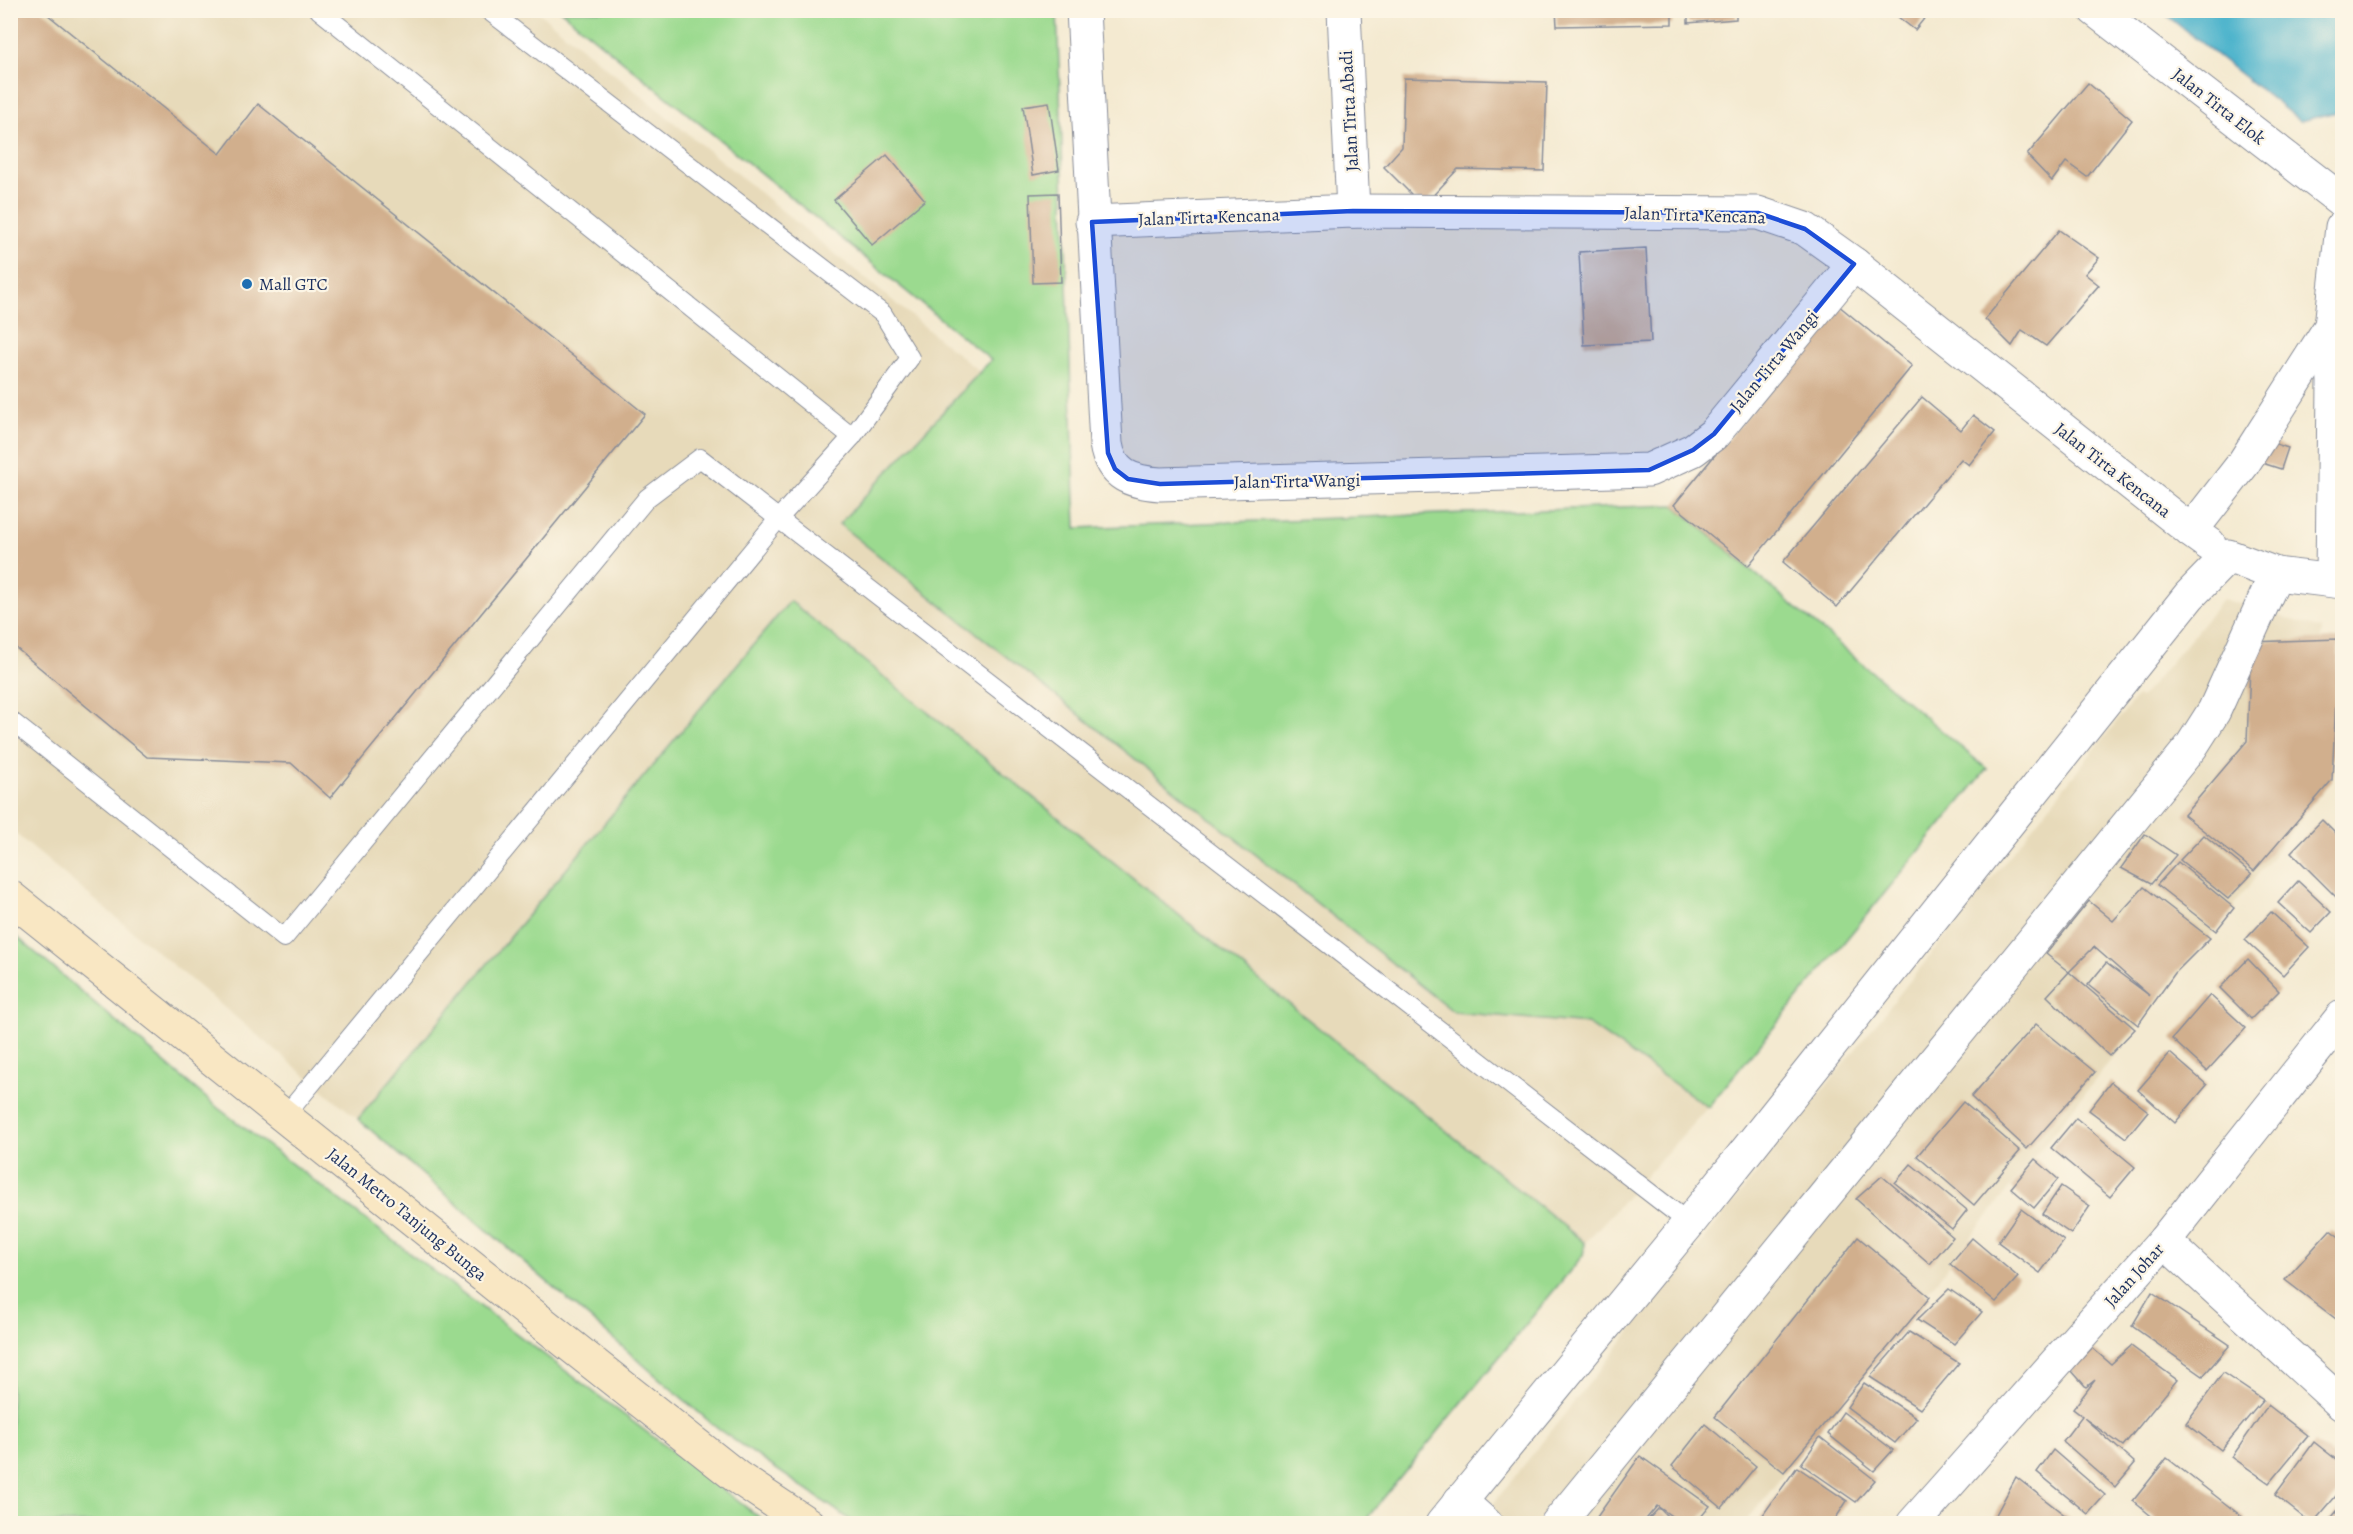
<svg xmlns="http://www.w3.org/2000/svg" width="2353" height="1534" font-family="Alegreya,serif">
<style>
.built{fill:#e7daba}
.green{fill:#9bda8f;stroke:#5b8476;stroke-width:1.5}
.water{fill:#4db4cc;stroke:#347295;stroke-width:1.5}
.building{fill:#d1af8d}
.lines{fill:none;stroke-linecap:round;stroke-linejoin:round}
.lane-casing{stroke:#888c98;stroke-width:20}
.street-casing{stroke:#888c98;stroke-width:35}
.secondary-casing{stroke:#888c98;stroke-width:35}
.lane{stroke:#fff;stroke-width:18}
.street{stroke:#fff;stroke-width:33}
.secondary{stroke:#f9e7c3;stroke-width:33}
.marked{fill:#1d4ed8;fill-opacity:0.2;stroke:#1d4ed8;stroke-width:4.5;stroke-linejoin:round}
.poi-dot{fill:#1f6fb2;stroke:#fcf5e5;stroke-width:2}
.labels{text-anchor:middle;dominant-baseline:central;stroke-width:4.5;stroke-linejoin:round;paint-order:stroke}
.street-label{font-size:18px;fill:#1b2f5e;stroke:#fcf5e5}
.poi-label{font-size:18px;fill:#1b2f5e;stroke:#fcf5e5;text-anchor:start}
</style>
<rect width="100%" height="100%" fill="#fcf5e5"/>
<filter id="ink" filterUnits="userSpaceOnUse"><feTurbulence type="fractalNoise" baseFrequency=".0167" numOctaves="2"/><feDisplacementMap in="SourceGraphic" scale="12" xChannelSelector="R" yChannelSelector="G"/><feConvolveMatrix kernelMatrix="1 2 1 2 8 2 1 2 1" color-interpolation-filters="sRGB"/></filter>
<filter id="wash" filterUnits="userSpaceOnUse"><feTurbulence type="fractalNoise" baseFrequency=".008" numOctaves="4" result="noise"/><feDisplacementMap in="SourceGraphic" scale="24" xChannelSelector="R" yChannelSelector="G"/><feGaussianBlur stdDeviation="1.35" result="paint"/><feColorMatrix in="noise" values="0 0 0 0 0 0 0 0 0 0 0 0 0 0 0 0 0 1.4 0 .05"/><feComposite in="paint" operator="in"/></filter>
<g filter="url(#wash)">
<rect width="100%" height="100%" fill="#f4ead1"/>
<g class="built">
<polygon points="10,11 537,11 980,372 839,524 1453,1012 1588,1024 1708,1107 1585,1243 790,601 358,1119 11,830"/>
<polygon points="2223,599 2322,629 2303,817 1745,1523 1477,1524 2137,696 2141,698"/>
</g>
<g class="green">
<polygon points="561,11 1057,11 1076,528 1674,505 1987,769 1708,1107 1588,1024 1454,1012 839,524 991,360"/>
<polygon points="790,601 1585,1243 1583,1255 1363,1523 855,1523 718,1429 358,1119"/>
<polygon points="10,931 218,1108 767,1523 11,1523"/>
</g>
<polygon class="water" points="2161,11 2342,11 2342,111 2300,121"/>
<g id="blocks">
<g class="building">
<polygon points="10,10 42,10 220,154 258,104 645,414 330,798 291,763 147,757 10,643"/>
<polygon points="1556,10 1672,10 1672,24 1557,26"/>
<polygon points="1688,10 1736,10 1736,19 1688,23"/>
<polygon points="1889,10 1931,10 1915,30"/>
<polygon points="1404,78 1547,82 1544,171 1458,169 1423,206 1384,167 1402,147"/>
<polygon points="2088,83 2132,120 2087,177 2066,162 2052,181 2027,155"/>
<polygon points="1049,102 1059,170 1033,175 1023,106"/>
<polygon points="887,155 925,200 872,245 834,200"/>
<polygon points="1058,193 1061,282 1033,283 1030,194"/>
<polygon points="2059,230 2099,258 2085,274 2099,285 2046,346 2022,330 2012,346 1985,319"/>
<polygon points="1646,248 1651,342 1584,345 1579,252"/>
<polygon points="1838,305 1912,366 1748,566 1674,505"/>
<polygon points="1922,397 1961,430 1973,415 1995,432 1969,465 1961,459 1837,607 1783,562"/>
<polygon points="2261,439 2288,448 2281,469 2253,460"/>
<polygon points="2339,639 2332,780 2254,871 2184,815 2247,741 2251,642"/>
<polygon points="2322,820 2342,840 2342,894 2338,899 2291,852"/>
<polygon points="2145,834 2176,855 2151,884 2121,868"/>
<polygon points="2204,835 2252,874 2228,899 2180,860"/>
<polygon points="2178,862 2234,908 2216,931 2157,885"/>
<polygon points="2298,881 2331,912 2311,933 2278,903"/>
<polygon points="2144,887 2210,938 2175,973 2138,1025 2088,985 2106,963 2150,996 2094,947 2069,972 2135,1029 2109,1056 2047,996 2069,972 2046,954 2089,901 2113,921"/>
<polygon points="2271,912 2309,947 2283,975 2245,940"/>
<polygon points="2248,959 2279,991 2251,1019 2220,988"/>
<polygon points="2210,995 2246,1028 2207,1071 2172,1039"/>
<polygon points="2036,1024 2095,1072 2027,1149 1971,1097"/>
<polygon points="2170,1053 2207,1085 2175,1123 2138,1090"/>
<polygon points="2111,1082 2148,1111 2126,1138 2089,1110"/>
<polygon points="1963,1102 2020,1151 1974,1205 1917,1156"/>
<polygon points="2076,1118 2135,1167 2110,1197 2051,1148"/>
<polygon points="2035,1159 2058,1179 2034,1208 2011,1188"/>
<polygon points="1911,1164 1967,1210 1952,1229 1895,1183"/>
<polygon points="1882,1176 1953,1237 1930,1264 1856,1199"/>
<polygon points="2061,1186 2090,1206 2071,1234 2042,1214"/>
<polygon points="2021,1209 2064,1241 2040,1273 1998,1242"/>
<polygon points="2330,1230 2342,1239 2342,1312 2336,1319 2285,1280"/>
<polygon points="1858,1237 1930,1297 1784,1472 1715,1417"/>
<polygon points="1972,1238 2018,1277 1996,1302 1950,1264"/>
<polygon points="1949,1289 1982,1312 1954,1344 1917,1320"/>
<polygon points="2152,1292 2230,1345 2203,1376 2132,1326"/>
<polygon points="1909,1332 1959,1363 1920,1409 1870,1377"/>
<polygon points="2131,1346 2177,1380 2123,1446 2084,1418 2135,1463 2115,1487 2063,1441 2082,1416 2073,1409 2095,1380 2086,1387 2071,1370 2092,1348 2111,1364"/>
<polygon points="2223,1373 2263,1400 2221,1450 2186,1423"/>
<polygon points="1864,1383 1917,1418 1895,1443 1847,1407"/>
<polygon points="2268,1405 2308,1436 2269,1483 2232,1457"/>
<polygon points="1843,1412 1893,1450 1874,1471 1828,1434"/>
<polygon points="1705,1424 1756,1466 1722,1508 1672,1466"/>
<polygon points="1820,1437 1875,1480 1856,1502 1801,1464"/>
<polygon points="2314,1442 2342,1464 2342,1489 2312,1524 2275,1495"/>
<polygon points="2053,1450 2105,1495 2088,1514 2037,1472"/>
<polygon points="1640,1456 1710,1506 1695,1524 1683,1524 1657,1506 1642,1524 1592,1524"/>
<polygon points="2167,1458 2245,1519 2241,1524 2161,1524 2133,1501"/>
<polygon points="1797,1467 1847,1501 1832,1524 1767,1524 1760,1519"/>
<polygon points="2016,1477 2076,1524 1991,1524"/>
<polygon points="2342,1505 2342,1524 2326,1524"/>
<polygon points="1659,1508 1675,1524 1644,1524"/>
</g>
</g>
</g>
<g filter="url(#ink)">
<use href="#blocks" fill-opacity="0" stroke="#888c98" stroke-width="1.5"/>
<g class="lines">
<defs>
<g id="lane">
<polyline points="319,10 852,437"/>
<polyline points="10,720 284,938 647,498 700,458 1689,1223"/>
<polyline points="285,1116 779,518 852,437 910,358 883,314 488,10"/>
</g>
<g id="street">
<path d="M1083 10 1106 444C1111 476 1132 482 1160 484L1649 470 1693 450 1714 434 1854 264"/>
<polyline points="1344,10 1353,211"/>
<polyline points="2095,10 2342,201"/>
<polyline points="1092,222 1353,211 1758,213 1805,229 1854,264 2191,531"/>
<polyline points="2331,326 2334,382 2332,580"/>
<polyline points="2209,544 2191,531 2243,464 2331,326 2342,227"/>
<polyline points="2164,1241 2342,1404"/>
<polyline points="1460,1501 1486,1524"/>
<polyline points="1442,1524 1689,1223 2189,596 2228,556 2276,574 2342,582"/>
<polyline points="1557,1524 2191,747 2214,711 2276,574"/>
<polyline points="1913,1524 2164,1241 2342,1017"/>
</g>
<polyline id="secondary" points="10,897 570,1345 737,1477 808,1524"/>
</defs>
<use href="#lane" class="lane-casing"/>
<use href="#street" class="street-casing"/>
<use href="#secondary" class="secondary-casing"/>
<use href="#lane" class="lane"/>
<use href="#street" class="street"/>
<use href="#secondary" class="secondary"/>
</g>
</g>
<path class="marked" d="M1353 211 1758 213 1805 229 1854 264 1714 434 1693 450 1649 470 1160 484 1128 479 1115 469 1108 453 1092 222Z"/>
<circle class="poi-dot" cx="247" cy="284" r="6"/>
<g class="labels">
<g class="street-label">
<text transform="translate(2219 106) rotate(38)">Jalan Tirta Elok</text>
<text transform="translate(1349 111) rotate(-93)">Jalan Tirta Abadi</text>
<text transform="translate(1695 215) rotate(2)">Jalan Tirta Kencana</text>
<text transform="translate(1209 217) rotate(-2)">Jalan Tirta Kencana</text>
<text transform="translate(1774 361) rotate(-50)">Jalan Tirta Wangi</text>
<text transform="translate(2113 470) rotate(38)">Jalan Tirta Kencana</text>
<text transform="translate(1297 481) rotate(-1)">Jalan Tirta Wangi</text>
<text transform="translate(407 1214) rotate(39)">Jalan Metro Tanjung Bunga</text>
<text transform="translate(2134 1275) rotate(-48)">Jalan Johar</text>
</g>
<g class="poi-label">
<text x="259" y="284">Mall GTC</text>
</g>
</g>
<rect width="2353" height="1534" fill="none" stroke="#fcf5e5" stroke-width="36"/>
</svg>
